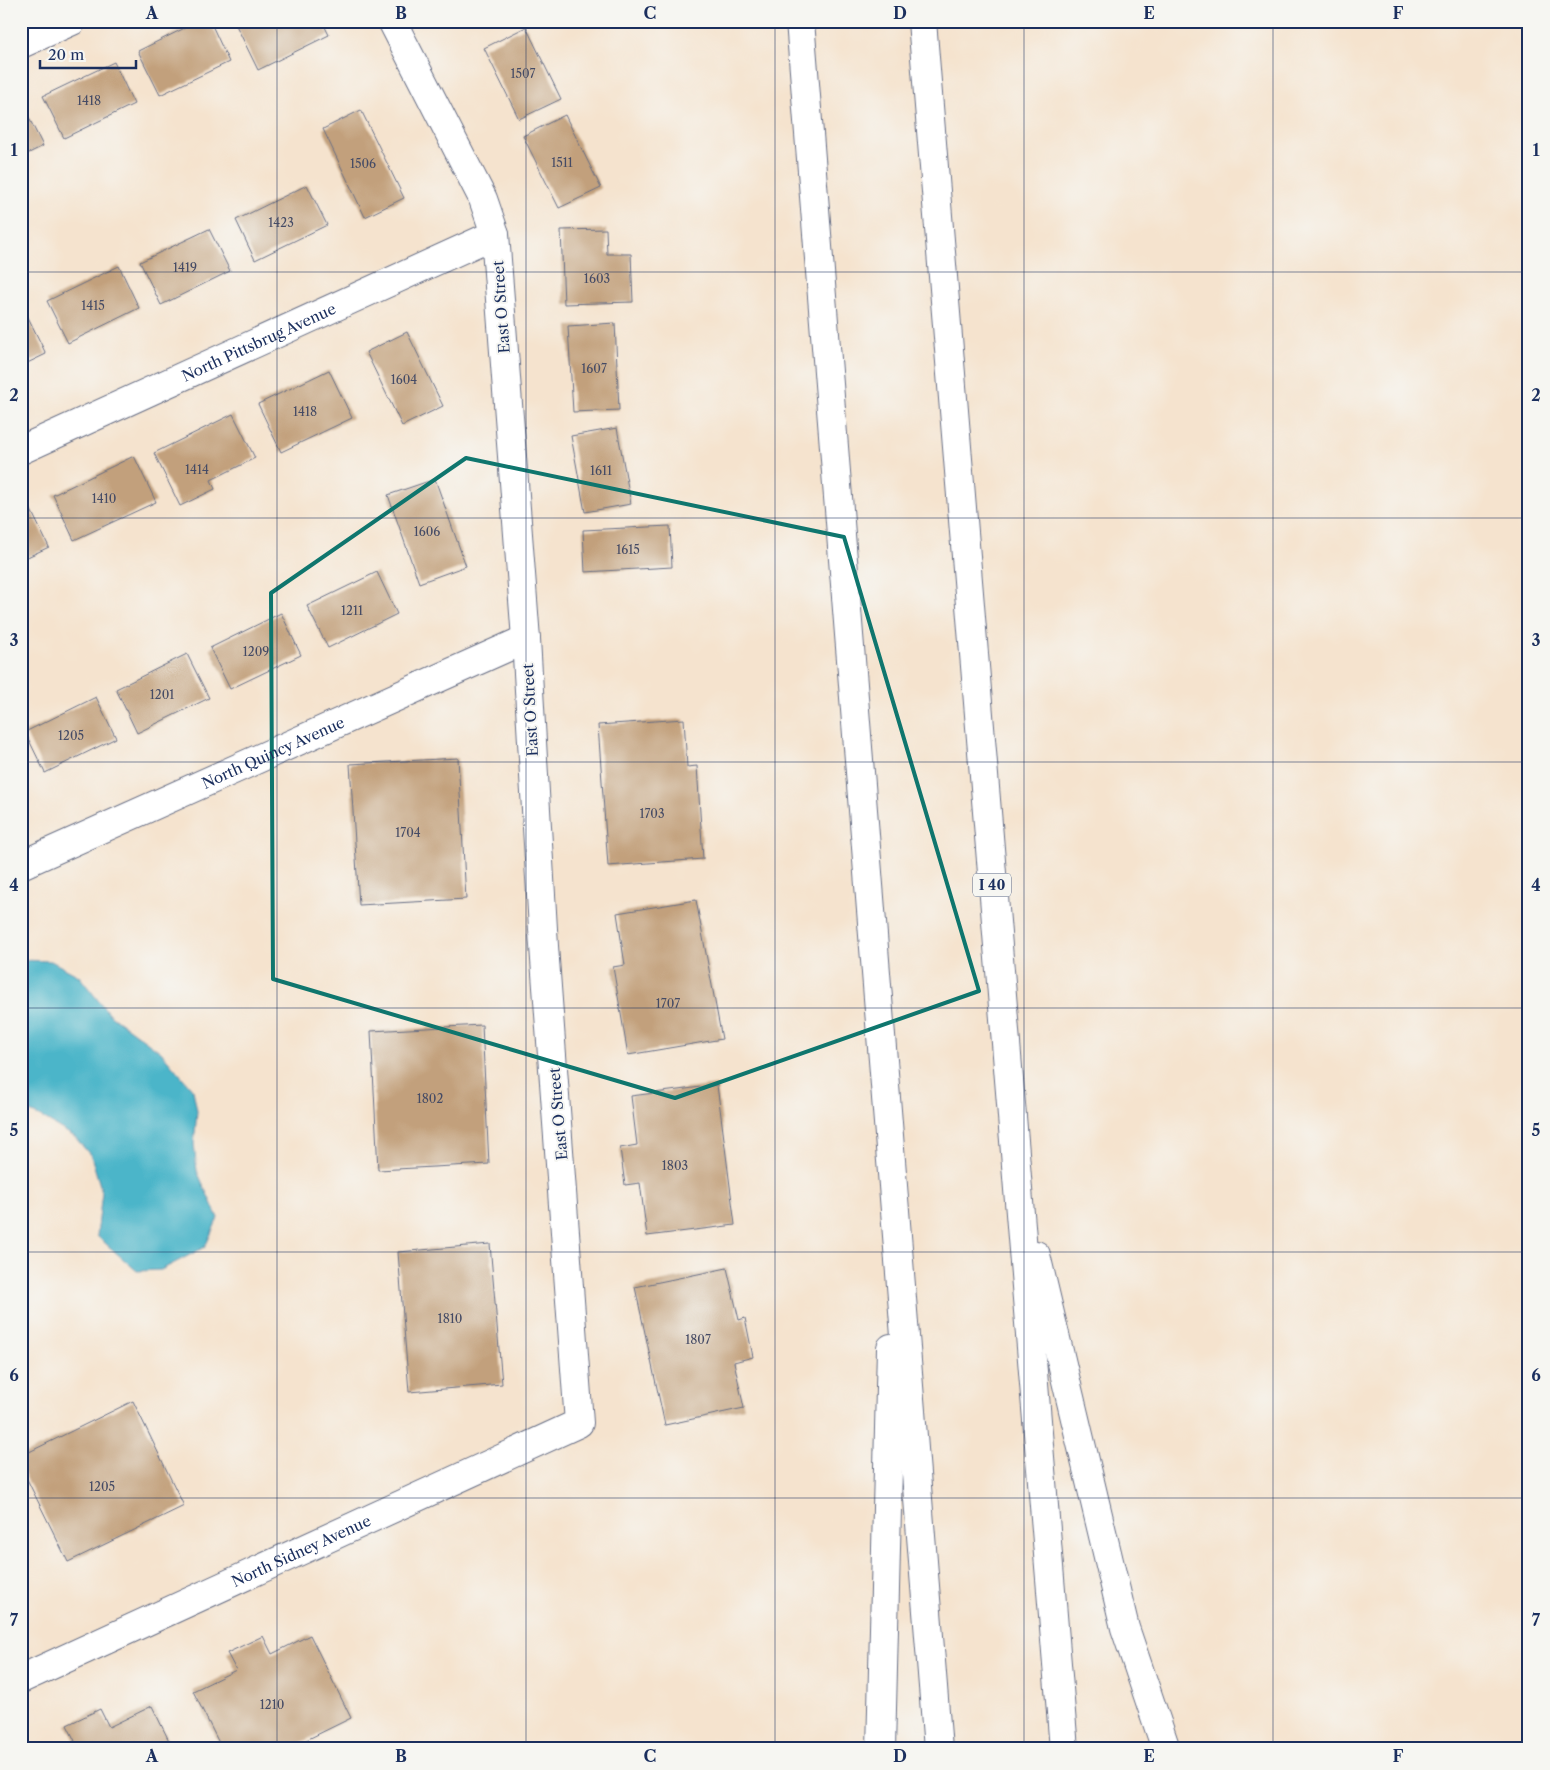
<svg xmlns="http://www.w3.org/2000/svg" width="1550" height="1770" font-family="'Libre Caslon Text',serif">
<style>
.water{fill:#4bb5c9;stroke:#337294}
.building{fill:#c2a07b}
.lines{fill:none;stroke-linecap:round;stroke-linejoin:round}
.minor-casing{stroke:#676e85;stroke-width:30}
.motorway-casing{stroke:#676e85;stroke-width:30}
.minor{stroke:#fff;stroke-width:28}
.motorway{stroke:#fff;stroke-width:28}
.marked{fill:none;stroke:#0f766e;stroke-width:4;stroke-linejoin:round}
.grid{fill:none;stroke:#1b2f5e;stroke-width:1;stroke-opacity:0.55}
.labels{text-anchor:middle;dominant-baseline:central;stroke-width:4;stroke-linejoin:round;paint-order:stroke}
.number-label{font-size:12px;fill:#454b65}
.shield{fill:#f6f6f2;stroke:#5d6b8a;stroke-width:1}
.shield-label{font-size:14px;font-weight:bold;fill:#1b2f5e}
.street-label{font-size:15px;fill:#1b2f5e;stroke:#f6f6f2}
.neatline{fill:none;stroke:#1b2f5e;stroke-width:2}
.grid-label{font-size:16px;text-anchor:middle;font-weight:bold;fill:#1b2f5e}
</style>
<rect width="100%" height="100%" fill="#f6f6f2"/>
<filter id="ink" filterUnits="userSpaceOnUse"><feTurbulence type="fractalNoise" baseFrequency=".02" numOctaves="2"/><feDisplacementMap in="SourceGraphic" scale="10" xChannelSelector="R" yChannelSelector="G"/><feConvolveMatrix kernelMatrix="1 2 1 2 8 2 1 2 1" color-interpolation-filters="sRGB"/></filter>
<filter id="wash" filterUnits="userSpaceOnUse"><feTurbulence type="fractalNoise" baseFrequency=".0096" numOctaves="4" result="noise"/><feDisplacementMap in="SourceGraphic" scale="20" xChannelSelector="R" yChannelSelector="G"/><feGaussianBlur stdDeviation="1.12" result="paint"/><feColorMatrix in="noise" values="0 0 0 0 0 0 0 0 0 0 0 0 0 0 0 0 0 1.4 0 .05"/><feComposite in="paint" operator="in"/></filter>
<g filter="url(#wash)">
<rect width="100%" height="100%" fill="#f5e3ce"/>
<polygon class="water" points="21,960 51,961 79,976 109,1014 161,1052 193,1090 197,1111 194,1144 197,1171 218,1218 205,1247 161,1270 137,1271 97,1236 102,1192 91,1156 75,1137 41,1117 21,1108"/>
<g id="blocks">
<g class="building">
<polygon points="199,21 210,21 229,62 160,95 138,51"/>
<polygon points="234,21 322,21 329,35 258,70"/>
<polygon points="526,27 561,99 519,119 484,48"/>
<polygon points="114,62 134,104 64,138 43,96"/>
<polygon points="21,102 43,146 21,157"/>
<polygon points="361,110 404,198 365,217 323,129"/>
<polygon points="565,115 601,188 559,208 523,136"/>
<polygon points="307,185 327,225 255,260 236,220"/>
<polygon points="209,229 230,271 161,305 140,262"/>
<polygon points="606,229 607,254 631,254 633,302 564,304 561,230"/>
<polygon points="119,266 139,308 68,343 47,301"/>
<polygon points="25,311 46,354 21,366 21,313"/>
<polygon points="615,323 619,410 573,412 568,326"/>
<polygon points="407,332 443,406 402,426 366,352"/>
<polygon points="329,370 352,418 281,452 258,404"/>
<polygon points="233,414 255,458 211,480 215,489 180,506 154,453"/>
<polygon points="617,428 631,504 585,512 571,436"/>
<polygon points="134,456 156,502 74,540 53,495"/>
<polygon points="435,479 466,566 419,583 388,495"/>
<polygon points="28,504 49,547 21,560 21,507"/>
<polygon points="670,526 672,567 585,572 583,530"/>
<polygon points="377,572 397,614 328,648 307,606"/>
<polygon points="281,613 301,655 230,689 210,648"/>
<polygon points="187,654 209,698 137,733 116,689"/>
<polygon points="96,697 116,738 45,773 25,732"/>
<polygon points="684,719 687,767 697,766 703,859 608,866 598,725"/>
<polygon points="458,758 466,899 359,905 350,764"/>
<polygon points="696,900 722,1039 628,1055 613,967 625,965 617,913"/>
<polygon points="482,1025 489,1164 378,1170 371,1031"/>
<polygon points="717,1085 735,1225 647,1236 640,1183 625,1185 620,1148 637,1145 631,1096"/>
<polygon points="490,1244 502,1384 409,1392 398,1252"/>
<polygon points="727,1268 739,1320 745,1318 753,1357 734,1362 744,1408 665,1425 635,1287"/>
<polygon points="133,1401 184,1506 68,1562 21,1467 21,1456"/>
<polygon points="310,1635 351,1718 288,1749 222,1749 193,1691 236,1670 227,1653 263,1636 272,1654"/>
<polygon points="152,1706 173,1749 60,1749 75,1741 67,1725 100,1709 109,1727"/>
</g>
</g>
</g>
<g filter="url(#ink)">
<use href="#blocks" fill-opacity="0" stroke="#676e85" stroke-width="1"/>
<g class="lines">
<defs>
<g id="minor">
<polyline points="21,44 72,21"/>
<path id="s1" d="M21 450 495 234"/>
<path id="s2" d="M21 865 526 639"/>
<path id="s3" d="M21 1679 579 1423 544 946 526 639 495 234 483 199 392 21"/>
</g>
<g id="motorway">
<polyline points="800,21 938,1749"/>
<polyline points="922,21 1064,1749"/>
<polyline points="1036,1255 1125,1628 1166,1749"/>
<polyline points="881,1749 891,1348"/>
</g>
</defs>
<use href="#minor" class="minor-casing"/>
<use href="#motorway" class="motorway-casing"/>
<use href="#minor" class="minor"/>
<use href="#motorway" class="motorway"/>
</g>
</g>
<path class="marked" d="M466 458 844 537 979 991 675 1098 273 979 271 593Z"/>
<path class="grid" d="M277 21V1749M526 21V1749M775 21V1749M1024 21V1749M1273 21V1749M21 272H1529M21 518H1529M21 762H1529M21 1008H1529M21 1252H1529M21 1498H1529"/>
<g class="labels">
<g class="number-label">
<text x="523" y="73">1507</text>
<text x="89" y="100">1418</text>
<text x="562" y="162">1511</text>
<text x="363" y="163">1506</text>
<text x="281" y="222">1423</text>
<text x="185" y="267">1419</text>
<text x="597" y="278">1603</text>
<text x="93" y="305">1415</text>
<text x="594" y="368">1607</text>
<text x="404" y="379">1604</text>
<text x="305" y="411">1418</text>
<text x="197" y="469">1414</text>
<text x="601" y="470">1611</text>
<text x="104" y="498">1410</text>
<text x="427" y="531">1606</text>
<text x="628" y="549">1615</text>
<text x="352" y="610">1211</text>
<text x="256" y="651">1209</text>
<text x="162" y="694">1201</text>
<text x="71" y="735">1205</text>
<text x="652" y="813">1703</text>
<text x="408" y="832">1704</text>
<text x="668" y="1003">1707</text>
<text x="430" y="1098">1802</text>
<text x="675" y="1165">1803</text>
<text x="450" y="1318">1810</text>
<text x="698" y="1339">1807</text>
<text x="102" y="1486">1205</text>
<text x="272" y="1704">1210</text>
</g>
<rect class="shield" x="973" y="873.5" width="38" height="23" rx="4"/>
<g class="shield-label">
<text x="992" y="885">I 40</text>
</g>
<g class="street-label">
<text transform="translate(501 307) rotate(-94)">East O Street</text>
<text stroke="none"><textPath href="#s1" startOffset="261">North Pittsbrug Avenue</textPath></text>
<text transform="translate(530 710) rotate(-93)">East O Street</text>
<text stroke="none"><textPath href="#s2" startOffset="276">North Quincy Avenue</textPath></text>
<text transform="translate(558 1114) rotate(-95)">East O Street</text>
<text stroke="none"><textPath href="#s3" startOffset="308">North Sidney Avenue</textPath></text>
</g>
</g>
<rect width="1550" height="1770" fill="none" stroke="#f6f6f2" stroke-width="55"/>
<path d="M40 60v8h96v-8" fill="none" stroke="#1b2f5e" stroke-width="2.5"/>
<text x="48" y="60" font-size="15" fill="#1b2f5e" stroke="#f6f6f2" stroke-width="4" paint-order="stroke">20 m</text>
<rect x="28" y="28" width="1494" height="1714" class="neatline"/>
<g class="grid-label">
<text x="152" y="19">A</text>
<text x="401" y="19">B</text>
<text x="650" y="19">C</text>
<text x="900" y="19">D</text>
<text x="1149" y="19">E</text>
<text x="1398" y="19">F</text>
<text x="14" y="156">1</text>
<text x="1536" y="156">1</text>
<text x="14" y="401">2</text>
<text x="1536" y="401">2</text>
<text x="14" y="646">3</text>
<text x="1536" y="646">3</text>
<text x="14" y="891">4</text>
<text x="1536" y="891">4</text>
<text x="14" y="1136">5</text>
<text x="1536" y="1136">5</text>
<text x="14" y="1381">6</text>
<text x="1536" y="1381">6</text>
<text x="14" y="1626">7</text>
<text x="1536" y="1626">7</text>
<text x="152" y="1762">A</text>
<text x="401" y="1762">B</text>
<text x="650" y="1762">C</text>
<text x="900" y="1762">D</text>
<text x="1149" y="1762">E</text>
<text x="1398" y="1762">F</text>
</g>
</svg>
